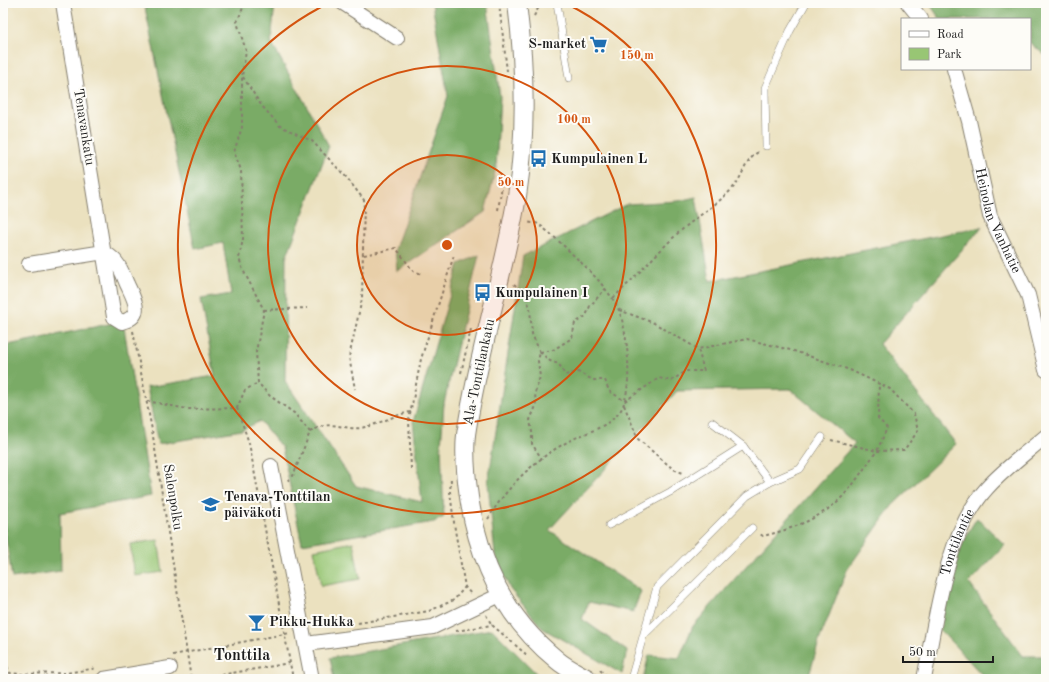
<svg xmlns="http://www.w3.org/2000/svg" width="1049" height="682" font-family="'Old Standard TT',serif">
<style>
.green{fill:#98c674;stroke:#5a7148}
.forest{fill:#7aab66;stroke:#4b6441}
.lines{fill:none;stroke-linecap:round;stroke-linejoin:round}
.service-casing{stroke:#847e6e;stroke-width:8}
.minor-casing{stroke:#847e6e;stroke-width:16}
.tertiary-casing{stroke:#847e6e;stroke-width:20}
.path{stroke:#847e6e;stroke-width:2;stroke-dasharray:3 3;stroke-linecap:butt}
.service{stroke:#fff;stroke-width:7}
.minor{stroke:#fff;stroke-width:14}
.tertiary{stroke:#fff;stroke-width:18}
.ring{fill:none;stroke:#d4530e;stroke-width:2}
.labels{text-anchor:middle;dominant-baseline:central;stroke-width:4;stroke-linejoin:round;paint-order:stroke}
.poi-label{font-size:14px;font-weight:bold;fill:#1c1c1c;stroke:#fdfcf7;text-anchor:start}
.street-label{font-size:14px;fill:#1c1c1c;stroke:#fdfcf7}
.quarter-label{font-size:16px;font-weight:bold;fill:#1c1c1c;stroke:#fdfcf7}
.centre{fill:#d4530e;stroke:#fdfcf7;stroke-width:2}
.ring-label{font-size:12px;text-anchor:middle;font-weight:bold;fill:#d4530e;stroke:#fdfcf7;stroke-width:4;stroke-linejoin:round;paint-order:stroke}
</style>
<rect width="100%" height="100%" fill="#fdfcf7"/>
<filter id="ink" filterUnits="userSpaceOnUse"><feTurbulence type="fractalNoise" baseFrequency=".025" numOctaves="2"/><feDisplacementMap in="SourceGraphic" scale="8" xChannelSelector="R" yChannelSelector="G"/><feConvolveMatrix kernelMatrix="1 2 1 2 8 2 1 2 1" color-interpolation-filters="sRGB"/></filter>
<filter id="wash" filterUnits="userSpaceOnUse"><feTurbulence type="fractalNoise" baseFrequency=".012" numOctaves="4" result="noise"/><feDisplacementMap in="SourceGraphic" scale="16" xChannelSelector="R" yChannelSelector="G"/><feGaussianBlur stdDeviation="0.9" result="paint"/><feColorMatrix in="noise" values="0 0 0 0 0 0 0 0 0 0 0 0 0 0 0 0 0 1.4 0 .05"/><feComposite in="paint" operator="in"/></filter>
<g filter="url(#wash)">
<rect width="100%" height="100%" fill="#ebe1bf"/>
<g class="green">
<polygon points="158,540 163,572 135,576 130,544"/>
<polygon points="353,542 360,579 321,586 314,550"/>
</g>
<g class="forest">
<polygon points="144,3 275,3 271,42 329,146 286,258 285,381 356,486 422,502 413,422 459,264 479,255 444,403 441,447 444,517 434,522 302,544 282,448 260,421 242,430 158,444 147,387 215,376 201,299 231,294 223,243 195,249"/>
<polygon points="432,3 487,3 500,97 496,168 485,212 397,271 395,249 448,96"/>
<polygon points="929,3 1046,3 1046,56 1030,43 1030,19 940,19"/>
<polygon points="696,197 710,281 982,227 879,344 956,444 892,506 847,570 820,638 808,679 643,679 649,655 679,658 693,626 855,443 790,389 677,391 549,530 641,591 633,612 589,602 582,619 627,651 622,674 542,628 510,589 495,555 488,483 523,256 627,204 678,201"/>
<polygon points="123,321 151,496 60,513 61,571 12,578 3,518 3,346"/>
<path d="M977 518 1005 545 969 583 1023 656H1046V679H986L940 630C948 592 954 551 977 518Z"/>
<polygon points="492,629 542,679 334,679 330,658"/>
</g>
</g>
<g filter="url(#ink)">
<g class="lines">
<defs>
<g id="service">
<polyline points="557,3 569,78"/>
<polyline points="766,146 765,88 790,31 806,3"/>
<polyline points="712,422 743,446"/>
<polyline points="609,525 670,492 743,446 770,482"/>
<polyline points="645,634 752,528"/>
<polyline points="631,679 657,587 747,496 770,482 800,469 822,437"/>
</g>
<g id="minor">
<polyline points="343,3 397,38"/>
<polyline points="908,3 921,19"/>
<path id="s1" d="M954 69 969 121 990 216 1028 295 1046 370"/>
<path d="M29 264 104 252C108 255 113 258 116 262 121 268 124 277 127 284 134 299 145 316 122 322L114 317 63 3"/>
<polyline points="271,466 312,679"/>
<polyline points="306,644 433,627 500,595"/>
<polyline points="104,679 170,668"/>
<path id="s2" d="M924 679C936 620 945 534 987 488 1004 469 1026 453 1046 436"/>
</g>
<path id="tertiary" d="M517 3C525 67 527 132 517 196 504 274 479 350 467 428 463 450 466 476 469 497 479 563 505 618 557 660 566 668 578 673 588 679"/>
</defs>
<use href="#service" class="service-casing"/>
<use href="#minor" class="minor-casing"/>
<use href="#tertiary" class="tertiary-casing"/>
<g class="path">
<polyline points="245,3 237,22 246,51 242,76 242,127 234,152 241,170 243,239 239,258 243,270 264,310 256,352 258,383 270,396 294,413 310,432 293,476 287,481"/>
<polyline points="499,3 507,71"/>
<polyline points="534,16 541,3"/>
<polyline points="243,77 261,105 280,126 312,141 347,178 364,200 362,299 349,357 355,389"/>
<polyline points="537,168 538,159"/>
<polyline points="498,210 502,186"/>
<polyline points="364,255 396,248 413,271 422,274"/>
<polyline points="514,284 525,294 530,308 532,334 540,352 538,361 540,377 535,393 536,406 530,420 532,432 532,444 542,459"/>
<path d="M613 298C635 278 654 256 676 235 693 219 714 207 730 191 744 177 742 164 758 152"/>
<polyline points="264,310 307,308"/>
<path d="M619 310 654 323 698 349 747 339 794 351 850 370 890 389 914 414 918 431 904 450 877 451C866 465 856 482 844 495 822 518 793 529 763 536L760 534"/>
<polyline points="133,331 152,430 191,679"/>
<polyline points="540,352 550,361 559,364 565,375 578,372 593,380 605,380 609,391 625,401 659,378 671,381 686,371 704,371 698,349"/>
<polyline points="540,352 553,350 572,338 575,323 586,316 590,306 605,289"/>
<polyline points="461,373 471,329"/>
<polyline points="147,401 187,409 237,408 245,390 258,383"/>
<polyline points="624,405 638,439 673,469 683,473"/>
<polyline points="237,408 249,443 290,663"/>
<path d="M310 432C333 418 339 430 361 428 378 425 393 415 411 412"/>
<polyline points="831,440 877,451 887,428 878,418 879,384"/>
<polyline points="411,469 409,420 421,359 454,255"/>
<polyline points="451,479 450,492 455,530 465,587 472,595"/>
<path d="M488 519C508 485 536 458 571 440 587 432 605 428 618 414 635 395 628 331 618 308 613 298 606 290 599 281 590 271 547 228 536 223 534 223 530 223 527 222"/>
<polyline points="486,615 492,625 528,656"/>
<polyline points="358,623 429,611 454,600 465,587"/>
<polyline points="3,625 4,659 10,673 20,674 21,679"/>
<polyline points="456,631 492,625"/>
<polyline points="173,655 290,633"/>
<polyline points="600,670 610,679"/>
<polyline points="20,674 67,673 97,668"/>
<polyline points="198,679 290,663 293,679"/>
</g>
<use href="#service" class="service"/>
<use href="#minor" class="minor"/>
<use href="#tertiary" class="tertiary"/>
</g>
</g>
<circle cx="447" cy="245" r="90" fill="#d4530e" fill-opacity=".12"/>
<g class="ring">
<circle cx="447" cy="245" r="90"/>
<circle cx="447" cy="245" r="179"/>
<path d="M565 3A269 269 0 1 1 329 3"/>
</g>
<defs>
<symbol id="supermarket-bare" viewBox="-9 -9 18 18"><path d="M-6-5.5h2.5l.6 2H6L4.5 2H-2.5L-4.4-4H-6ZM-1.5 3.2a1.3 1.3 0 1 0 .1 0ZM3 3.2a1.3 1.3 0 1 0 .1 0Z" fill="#1f6fb2" stroke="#fdfcf7" stroke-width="2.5" paint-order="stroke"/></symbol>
<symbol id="bus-bare" viewBox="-9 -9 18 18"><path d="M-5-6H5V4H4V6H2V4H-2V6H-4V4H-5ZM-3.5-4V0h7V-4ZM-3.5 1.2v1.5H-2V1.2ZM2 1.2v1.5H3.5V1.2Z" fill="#1f6fb2" stroke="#fdfcf7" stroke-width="2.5" paint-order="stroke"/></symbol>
<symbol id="school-bare" viewBox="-9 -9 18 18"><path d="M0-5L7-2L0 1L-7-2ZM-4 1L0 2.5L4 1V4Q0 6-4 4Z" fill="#1f6fb2" stroke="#fdfcf7" stroke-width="2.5" paint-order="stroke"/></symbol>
<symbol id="bar-bare" viewBox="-9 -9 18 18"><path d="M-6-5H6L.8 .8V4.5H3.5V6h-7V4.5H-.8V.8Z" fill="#1f6fb2" stroke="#fdfcf7" stroke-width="2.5" paint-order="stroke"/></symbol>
</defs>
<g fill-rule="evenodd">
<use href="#supermarket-bare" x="586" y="32" width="25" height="25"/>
<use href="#bus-bare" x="526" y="146" width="25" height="25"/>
<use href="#bus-bare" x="470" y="280" width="25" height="25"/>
<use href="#school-bare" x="198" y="492" width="25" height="25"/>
<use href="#bar-bare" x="244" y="610" width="25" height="25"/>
</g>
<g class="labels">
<g class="poi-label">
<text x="586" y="44" text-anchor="end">S-market</text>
<text x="551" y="159">Kumpulainen L</text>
<text x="495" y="293">Kumpulainen I</text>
<text x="224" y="497">Tenava-Tonttilan<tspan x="224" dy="16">päiväkoti</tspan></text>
<text x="269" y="622">Pikku-Hukka</text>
</g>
<g class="street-label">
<text transform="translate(84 127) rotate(81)">Tenavankatu</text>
<text stroke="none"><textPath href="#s1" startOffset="158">Heinolan Vanhatie</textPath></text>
<text transform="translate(479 372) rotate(-78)">Ala-Tonttilankatu</text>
<text transform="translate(173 497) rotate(81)">Salonpolku</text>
<text stroke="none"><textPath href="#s2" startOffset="141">Tonttilantie</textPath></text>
</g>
<g class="quarter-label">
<text x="242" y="656">Tonttila</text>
</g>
</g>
<circle cx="447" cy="245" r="6" class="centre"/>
<g class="ring-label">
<text x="637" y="59">150 m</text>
<text x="574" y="123">100 m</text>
<text x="511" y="186">50 m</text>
</g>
<rect width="1049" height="682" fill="none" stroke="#fdfcf7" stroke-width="16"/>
<rect x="901" y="18" width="130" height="52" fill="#fdfcf7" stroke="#a3a29f"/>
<rect x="909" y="31" width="20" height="6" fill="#ffffff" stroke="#a3a29f"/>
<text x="937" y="38" font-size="12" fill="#1c1c1c">Road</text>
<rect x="909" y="48" width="20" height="12" fill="#98c674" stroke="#a3a29f"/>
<text x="937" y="58" font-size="12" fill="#1c1c1c">Park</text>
<path d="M903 656v6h90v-6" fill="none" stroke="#1c1c1c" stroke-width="2"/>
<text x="909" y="656" font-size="12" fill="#1c1c1c" stroke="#fdfcf7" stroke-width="3" paint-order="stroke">50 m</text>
</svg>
